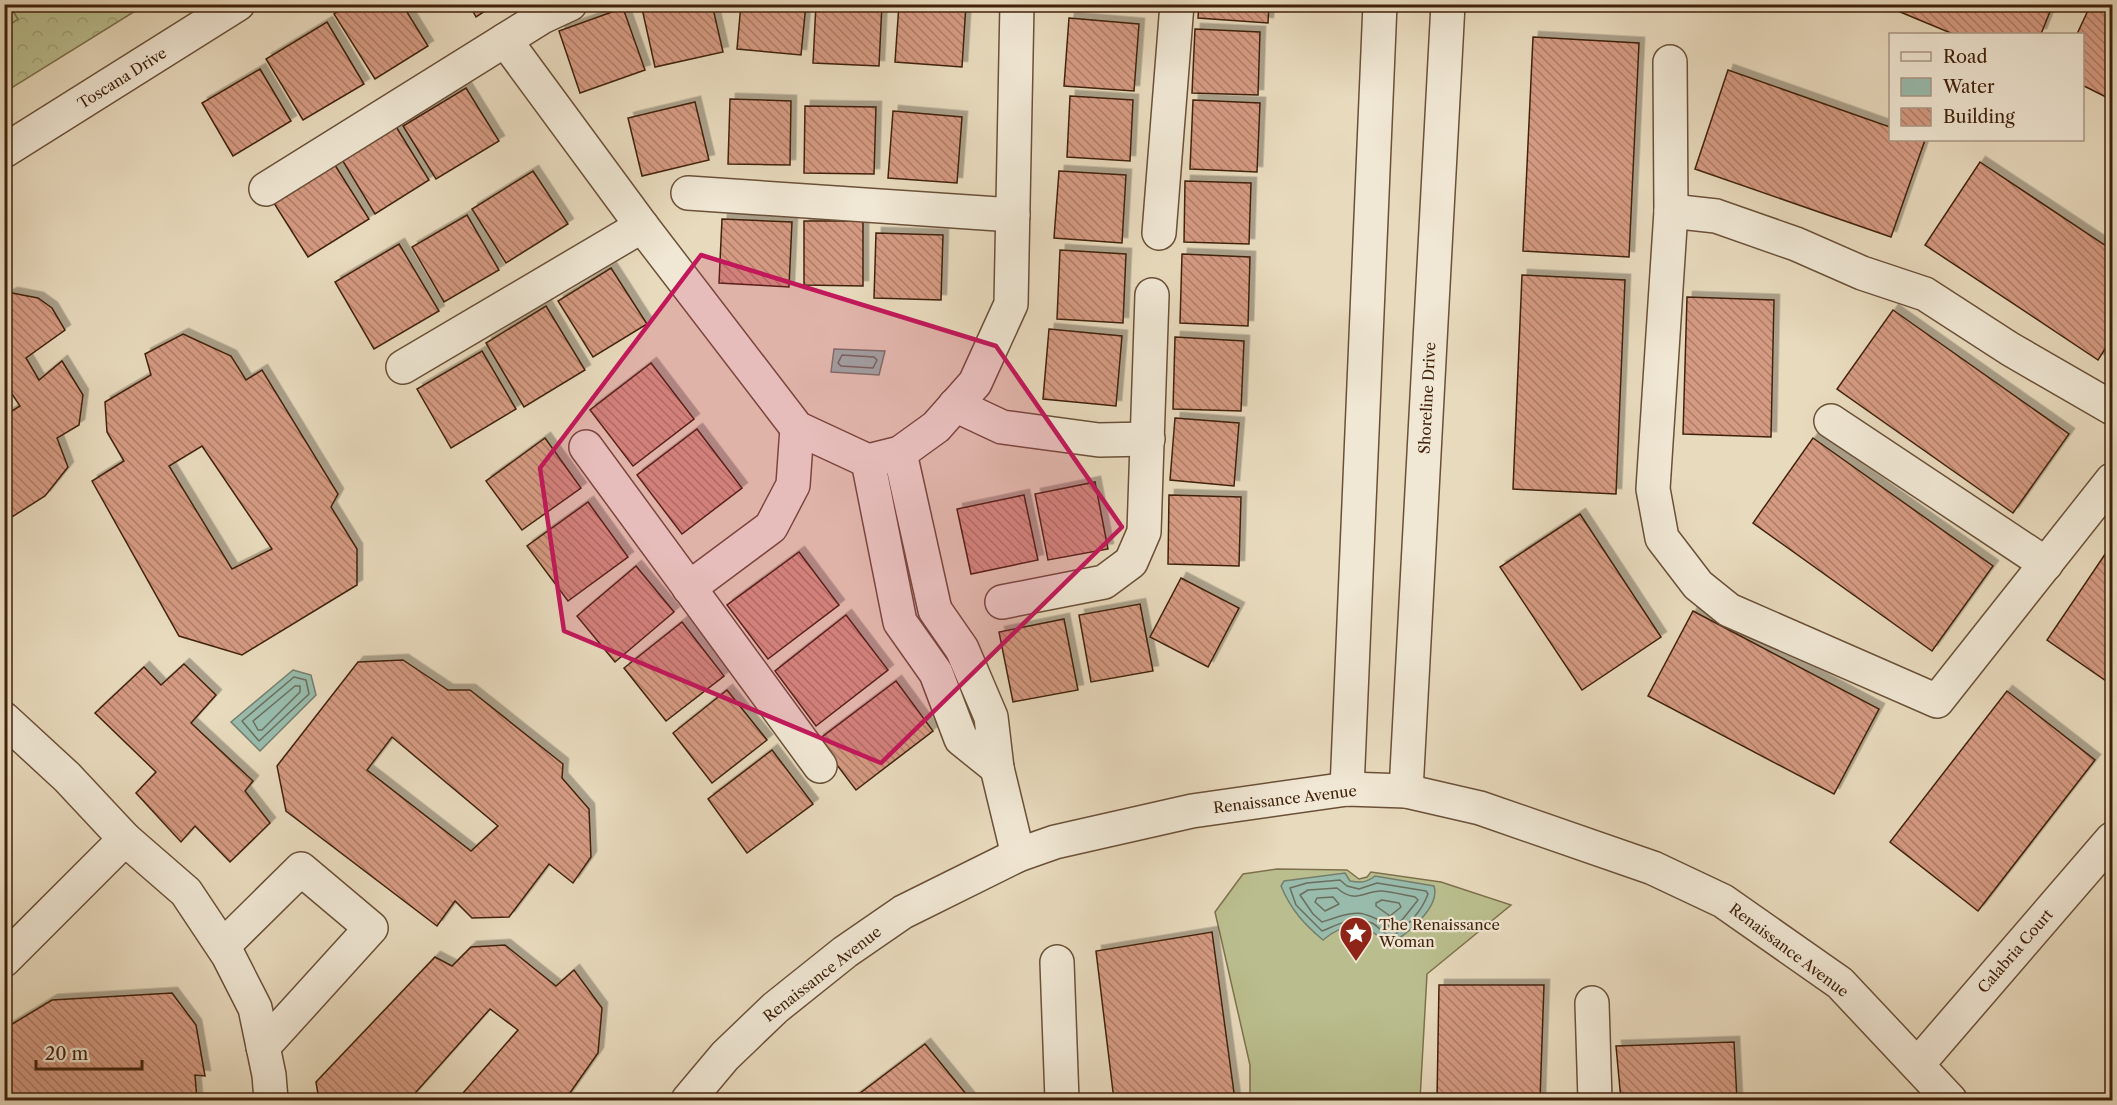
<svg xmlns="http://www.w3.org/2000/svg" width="2117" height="1105" font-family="'Libre Caslon Text',serif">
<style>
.forest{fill:url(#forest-crowns);stroke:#7e704c;stroke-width:1.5}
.garden{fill:#babe8e;stroke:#7e704c;stroke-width:1.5}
.water{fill:#98bbac;stroke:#757e6c;stroke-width:1.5}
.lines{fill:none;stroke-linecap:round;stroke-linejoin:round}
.shore{stroke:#6c6e5c;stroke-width:1.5}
.building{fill:url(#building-back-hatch);stroke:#41220b;stroke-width:1.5;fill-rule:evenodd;filter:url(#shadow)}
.minor-casing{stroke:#6b5038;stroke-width:36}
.minor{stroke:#f0e7d4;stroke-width:33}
.marked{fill:#c2185b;fill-opacity:0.2;stroke:#c2185b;stroke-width:4.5;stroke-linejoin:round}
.labels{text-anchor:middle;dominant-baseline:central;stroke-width:4.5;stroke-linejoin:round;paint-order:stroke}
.street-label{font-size:15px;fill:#41220b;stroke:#f0e7d4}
.poi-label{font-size:15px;fill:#41220b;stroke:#f0e7d4;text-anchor:start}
</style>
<defs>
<pattern id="forest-crowns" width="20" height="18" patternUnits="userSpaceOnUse" patternTransform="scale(1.5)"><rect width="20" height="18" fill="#babe8e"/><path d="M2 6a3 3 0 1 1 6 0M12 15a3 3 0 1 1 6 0" fill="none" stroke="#a1a379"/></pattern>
<pattern id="building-back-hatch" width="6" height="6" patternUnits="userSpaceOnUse" patternTransform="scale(1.5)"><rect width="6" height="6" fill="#d59a82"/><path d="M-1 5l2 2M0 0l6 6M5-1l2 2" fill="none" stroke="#ae7d69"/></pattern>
<filter id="shadow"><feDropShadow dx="5.5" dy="-5.5" stdDeviation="0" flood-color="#0004"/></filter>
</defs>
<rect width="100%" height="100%" fill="#e8dabd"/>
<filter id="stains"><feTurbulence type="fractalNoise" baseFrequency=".00333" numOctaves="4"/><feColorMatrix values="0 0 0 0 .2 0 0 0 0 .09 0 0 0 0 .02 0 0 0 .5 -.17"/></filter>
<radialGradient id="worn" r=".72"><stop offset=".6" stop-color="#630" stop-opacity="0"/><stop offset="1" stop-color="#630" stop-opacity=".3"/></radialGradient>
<polygon class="forest" points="5,5 145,5 5,92"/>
<g class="garden">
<polygon points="5,4 9,5 18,19 5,28"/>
<polygon points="1277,869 1347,870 1359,879 1367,877 1371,872 1441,882 1511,905 1427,974 1420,1100 1250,1100 1250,1065 1215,912 1243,874"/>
</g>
<g class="water">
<polygon points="834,349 885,351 879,375 831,372"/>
<polygon points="293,670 311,675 316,695 260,751 231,722"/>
<path d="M1345 873 1350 881C1360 883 1366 883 1375 876L1434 886C1441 908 1405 935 1389 945 1367 924 1348 919 1323 940 1304 924 1291 910 1281 886L1284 881Z"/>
</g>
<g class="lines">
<g class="shore">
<polygon points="842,355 874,357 877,360 873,368 841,366 838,363"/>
<polygon points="294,677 306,680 309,694 259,741 242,721"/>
<polygon points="295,686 300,686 300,692 262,730 258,730 253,721"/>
<path d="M1340 880 1347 886 1359 889 1377 883 1426 891 1428 894C1421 913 1408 926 1391 937 1384 934 1379 927 1372 923 1354 915 1337 925 1322 931L1296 905 1290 888 1307 883Z"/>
<path d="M1337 888C1356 905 1365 890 1382 891 1393 892 1404 895 1415 897L1418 900 1402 920 1391 927C1360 908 1355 911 1322 922L1313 914 1300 895 1308 890Z"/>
<polygon points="1333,897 1339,904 1325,911 1315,902 1317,898"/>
<polygon points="1382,900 1399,903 1401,907 1390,916 1376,906 1376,903"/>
</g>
</g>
<g class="building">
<polygon points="349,4 402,4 428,46 375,79 334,14"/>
<polygon points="469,4 496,4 476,17"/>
<polygon points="641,4 712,4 723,52 655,67"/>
<polygon points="741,4 806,4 801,55 737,49"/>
<polygon points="816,4 882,4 879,66 813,63"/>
<polygon points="899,4 966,4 962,67 895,62"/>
<polygon points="1199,4 1269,4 1268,23 1198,18"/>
<polygon points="1881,4 2053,4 2041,34 1953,34"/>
<polygon points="2091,4 2112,4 2112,100 2082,85 2082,34 2077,34"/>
<polygon points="623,8 645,70 580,93 559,31"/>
<polygon points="1069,18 1139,24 1134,91 1064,86"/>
<polygon points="327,22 364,84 303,120 266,59"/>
<polygon points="1195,29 1260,32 1258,95 1192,93"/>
<polygon points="1533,37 1639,43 1629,257 1523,251"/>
<polygon points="260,69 291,121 233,156 202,103"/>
<polygon points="1728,70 1890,127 1890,140 1925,140 1891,237 1695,169"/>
<polygon points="466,88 499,141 436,179 403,126"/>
<polygon points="1070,96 1133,100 1130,161 1067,157"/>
<polygon points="730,99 791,101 790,165 728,164"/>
<polygon points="1193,100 1260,103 1257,172 1190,169"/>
<polygon points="695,102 709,160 642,176 628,118"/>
<polygon points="805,106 876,107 874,174 804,173"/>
<polygon points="893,111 962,117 957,183 888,178"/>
<polygon points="395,125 429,180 375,214 341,158"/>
<polygon points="333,162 369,219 308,257 272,200"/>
<polygon points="1980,162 2112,250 2112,338 2098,360 1925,245"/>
<polygon points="533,171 568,224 506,263 472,209"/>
<polygon points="1059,171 1126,175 1122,243 1054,238"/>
<polygon points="1185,181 1251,183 1249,244 1184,242"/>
<polygon points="467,215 499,270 444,302 412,247"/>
<polygon points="722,219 792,222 789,287 719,283"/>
<polygon points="804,221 863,221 863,286 804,285"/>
<polygon points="876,233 943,235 941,300 874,298"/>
<polygon points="399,244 439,311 374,349 335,282"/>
<polygon points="1060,250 1126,254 1123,323 1057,319"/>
<polygon points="1182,254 1250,257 1248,326 1180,323"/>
<polygon points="611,268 647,324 593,357 558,301"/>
<polygon points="1522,275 1625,280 1616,494 1513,489"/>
<polygon points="12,293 38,298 52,308 65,330 26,358 39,380 62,361 83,395 79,425 57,438 68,467 45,496 4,522 4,416 20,406 4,382 4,297"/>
<polygon points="1687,297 1774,300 1771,437 1683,434"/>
<polygon points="546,306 585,370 524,407 486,343"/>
<polygon points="1893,310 2069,434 2013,513 1837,389"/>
<polygon points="1049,329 1122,336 1116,406 1043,399"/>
<path d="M183 334 231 356 246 380 262 370 338 494 331 507 357 549V585L242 655 179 636 92 481 124 461 107 432 105 402 151 375 145 354ZM202 446 272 549 232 569 169 466Z"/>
<polygon points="1175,337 1244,341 1241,411 1173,409"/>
<polygon points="482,351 516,409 451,448 417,389"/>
<polygon points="651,363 694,419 633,466 590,410"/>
<polygon points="1175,418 1239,423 1234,486 1170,480"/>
<polygon points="697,429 742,488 682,534 637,475"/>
<polygon points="545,438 581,488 522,530 486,481"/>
<polygon points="1813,438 1993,566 1932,651 1753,523"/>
<polygon points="1095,482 1108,549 1048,560 1035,494"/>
<polygon points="1024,495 1038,560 971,574 957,509"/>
<polygon points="1169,495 1241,497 1239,566 1168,564"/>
<polygon points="588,502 628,557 568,601 527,546"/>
<polygon points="1580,514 1661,637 1582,690 1500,567"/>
<polygon points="2112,544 2112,685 2047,640"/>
<polygon points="799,552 839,605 768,659 727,605"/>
<polygon points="636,566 674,612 615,662 577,616"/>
<polygon points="1181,578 1239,608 1208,667 1150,637"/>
<polygon points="1140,604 1153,671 1091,682 1079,615"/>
<polygon points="1693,611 1879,709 1834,794 1648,696"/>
<polygon points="846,615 888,670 816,726 775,671"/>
<polygon points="1064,619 1078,690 1013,702 999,632"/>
<polygon points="682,622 724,676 666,721 624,668"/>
<path d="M403 660 448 690H470L563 764 562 778 589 809 591 857 573 883 549 864 509 917 472 918 455 901 437 926 286 811 277 766 358 662ZM392 737 498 826 471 851 367 770Z"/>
<polygon points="184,664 216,695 191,723 253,781 245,791 270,823 230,862 195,826 181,842 136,793 156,772 95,713 144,667 161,685"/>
<polygon points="896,681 933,731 856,790 818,740"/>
<polygon points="727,690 767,740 712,783 673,733"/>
<polygon points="2007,691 2095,760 1978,911 1890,842"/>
<polygon points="772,750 813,804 747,853 708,799"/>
<polygon points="1212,932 1235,1100 1114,1100 1096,951"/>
<polygon points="505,945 556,986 574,970 602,1008 598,1053 565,1100 457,1100 518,1030 490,1009 409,1100 319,1100 316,1082 435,957 452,966 471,947"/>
<polygon points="1439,985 1544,985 1540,1100 1437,1100"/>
<polygon points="172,993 196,1025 205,1076 195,1075 197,1100 4,1100 4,1029 52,1000"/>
<polygon points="1734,1042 1737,1100 1621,1100 1616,1046"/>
<polygon points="925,1044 971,1100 851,1100"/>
</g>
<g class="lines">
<defs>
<g id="minor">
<polyline points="505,40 642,226 797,428 868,461 900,453 936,427 975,383 1011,304 1017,4"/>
<polyline points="1670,62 1671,211"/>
<polyline points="4,151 238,4"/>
<polyline points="266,189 542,17 570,4"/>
<polyline points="688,193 1013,215"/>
<polyline points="1159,233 1177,4"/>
<polyline points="403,367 642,226"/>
<polyline points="955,405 1002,427 1099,440 1148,439"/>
<polyline points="2112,408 2010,349 1925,294 1862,273 1796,244 1716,216 1671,211 1653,489 1662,538 1698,585 1729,610 1937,701 2112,480"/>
<polyline points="1831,421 2046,564"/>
<polyline points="586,447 820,766"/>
<polyline points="900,453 935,610 962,649 991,717 997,768 1018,855"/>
<polyline points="868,461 900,622 936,673 961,739 997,768"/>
<polyline points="689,588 771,527 793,485 797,428"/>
<polyline points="1002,602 1104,582 1131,562 1144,532 1152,295"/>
<polyline points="4,719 67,777 125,839"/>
<polyline points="1347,789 1380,4"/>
<polyline points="1406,791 1448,4"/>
<polyline points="223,946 301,869 371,928 263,1047"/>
<polyline points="4,960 125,839 186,892 228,955 255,1008 269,1075 271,1100"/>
<polyline points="1057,962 1062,1100"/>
<polyline points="1592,1003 1595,1100"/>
<polyline points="1918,1064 2112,839"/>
<polyline points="688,1100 725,1056 775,1008 845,952 903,912 1018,855 1055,842 1192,811 1347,789 1406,791 1480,808 1653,868 1723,901 1840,983 1950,1100"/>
</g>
</defs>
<use href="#minor" class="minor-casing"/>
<use href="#minor" class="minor"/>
</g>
<path class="marked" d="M701 255 996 346 1122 527 881 763 564 631 540 468Z"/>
<defs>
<symbol id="sight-pin" viewBox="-11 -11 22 30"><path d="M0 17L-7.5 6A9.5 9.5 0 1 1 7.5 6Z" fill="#8f2418" stroke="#f0e7d4"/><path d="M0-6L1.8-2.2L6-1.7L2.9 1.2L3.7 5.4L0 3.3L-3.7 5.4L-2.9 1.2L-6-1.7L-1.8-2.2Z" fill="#fff"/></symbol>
</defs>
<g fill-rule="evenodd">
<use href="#sight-pin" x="1337" y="914" width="38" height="52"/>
</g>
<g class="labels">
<g class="street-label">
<text transform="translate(122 78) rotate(-32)">Toscana Drive</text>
<text transform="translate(1427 398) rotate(-87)">Shoreline Drive</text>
<text transform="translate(1285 799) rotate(-7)">Renaissance Avenue</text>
<text transform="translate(1789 950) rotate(37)">Renaissance Avenue</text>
<text transform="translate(2015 951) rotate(-49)">Calabria Court</text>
<text transform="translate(822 974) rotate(-38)">Renaissance Avenue</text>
</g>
<g class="poi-label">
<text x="1379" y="924">The Renaissance<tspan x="1379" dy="17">Woman</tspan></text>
</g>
</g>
<rect width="2117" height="1105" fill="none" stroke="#e8dabd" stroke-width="24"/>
<rect x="6" y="6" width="2105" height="1093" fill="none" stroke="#41220b" stroke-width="3"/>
<rect x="12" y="12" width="2093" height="1081" fill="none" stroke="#41220b" stroke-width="1.5"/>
<rect x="1889" y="33" width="195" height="108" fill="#f0e7d4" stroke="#aa9884" stroke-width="1.5"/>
<rect x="1901" y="52" width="30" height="9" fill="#f0e7d4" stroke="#aa9884" stroke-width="1.5"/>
<text x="1943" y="63" font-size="18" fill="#41220b">Road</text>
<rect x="1901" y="78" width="30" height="18" fill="#98bbac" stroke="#aa9884" stroke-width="1.5"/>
<text x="1943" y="93" font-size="18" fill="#41220b">Water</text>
<rect x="1901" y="108" width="30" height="18" fill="url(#building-back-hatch)" stroke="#aa9884" stroke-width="1.5"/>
<text x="1943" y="123" font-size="18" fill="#41220b">Building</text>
<path d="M36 1060v9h106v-9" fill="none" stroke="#41220b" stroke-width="3"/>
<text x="45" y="1060" font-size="18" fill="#41220b" stroke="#f0e7d4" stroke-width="4.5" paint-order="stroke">20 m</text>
<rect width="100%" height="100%" filter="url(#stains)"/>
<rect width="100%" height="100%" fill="url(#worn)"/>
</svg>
